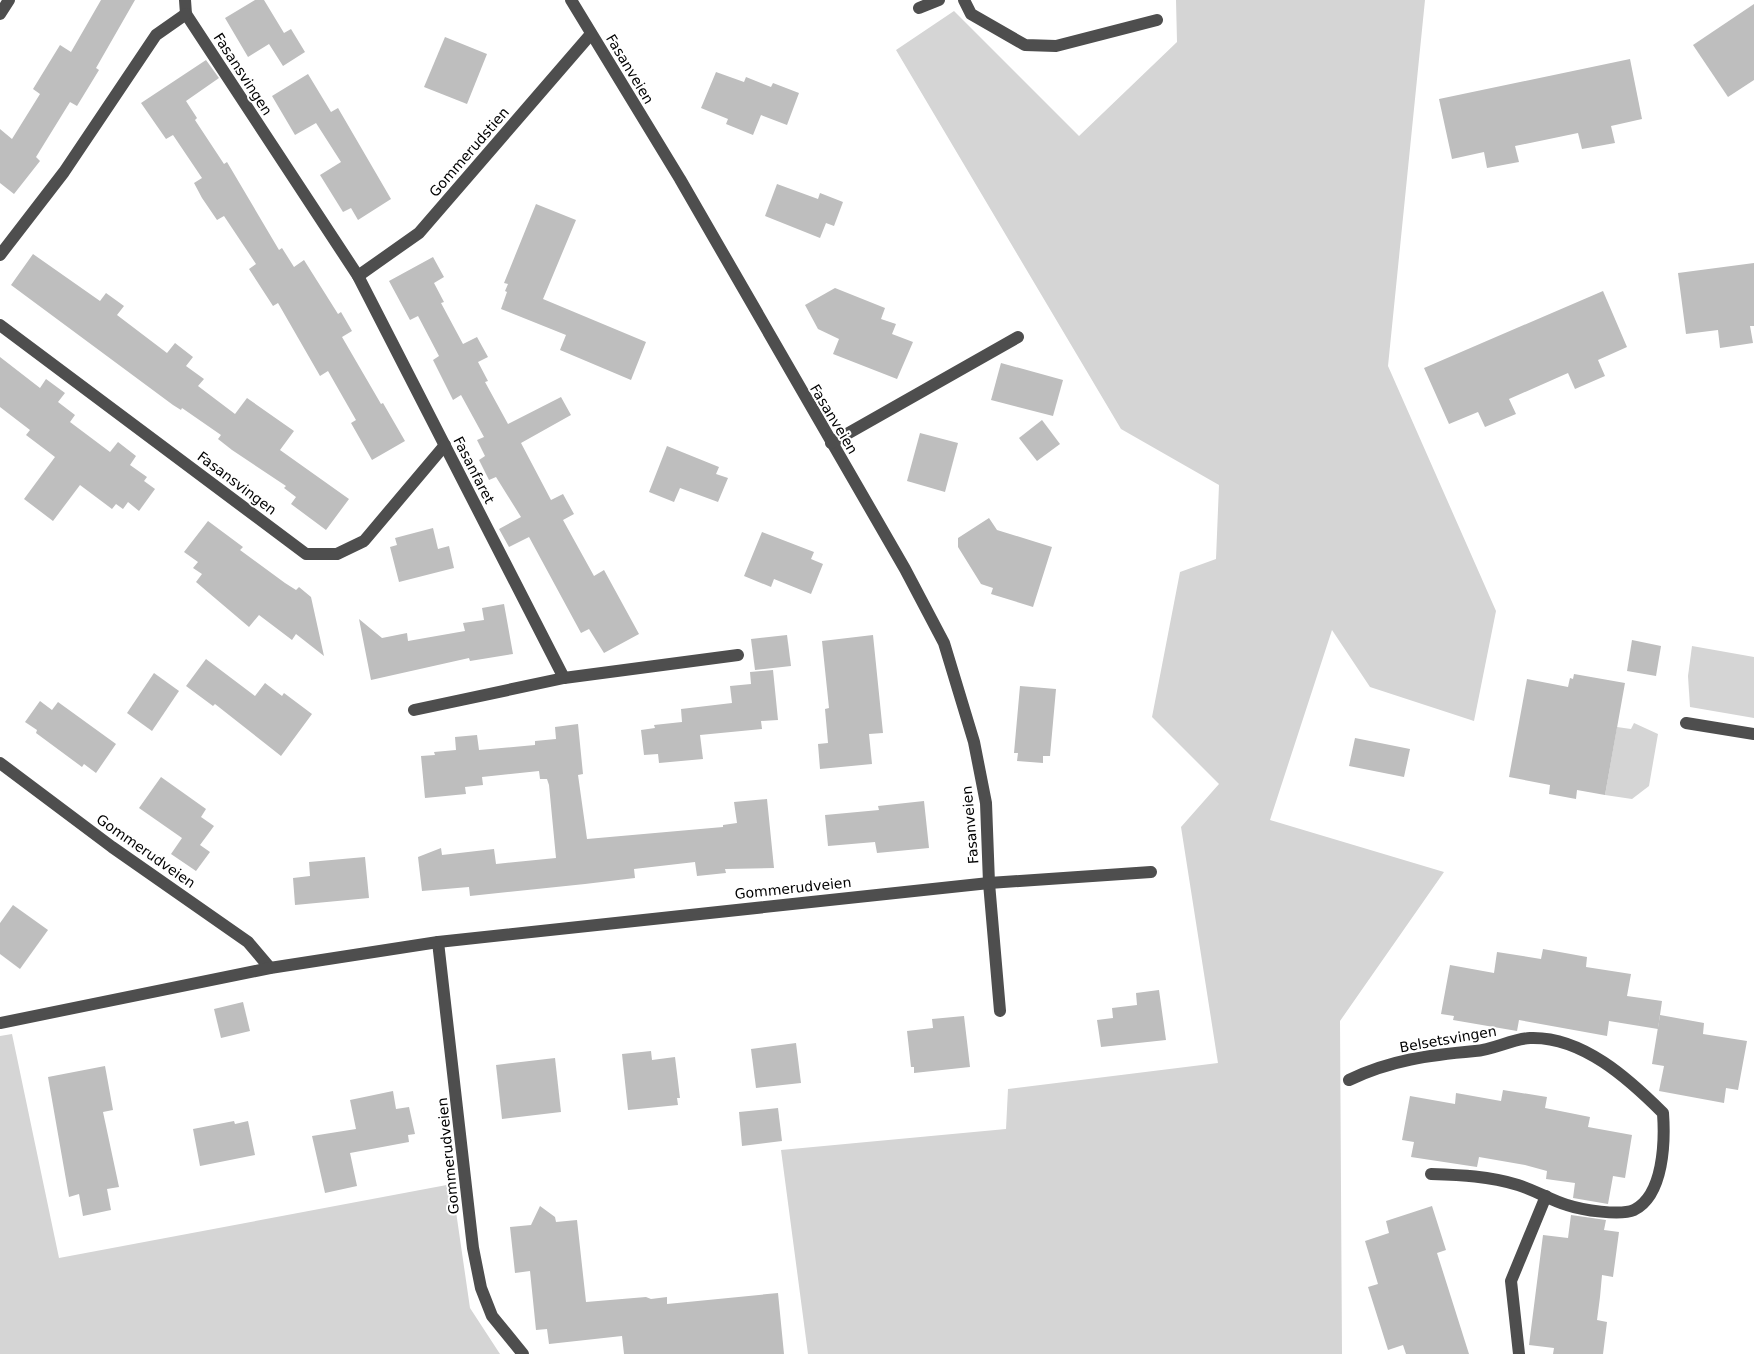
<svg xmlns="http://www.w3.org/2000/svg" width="1754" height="1354" font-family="'DejaVu Sans',sans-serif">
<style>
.green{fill:#d5d5d5}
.building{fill:#bebebe}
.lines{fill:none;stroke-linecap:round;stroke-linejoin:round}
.minor{stroke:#4e4e4e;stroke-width:12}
.labels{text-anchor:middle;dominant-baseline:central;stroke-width:4;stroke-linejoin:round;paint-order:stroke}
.street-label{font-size:14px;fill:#000;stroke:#fff}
</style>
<rect width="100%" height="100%" fill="#fff"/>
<g class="green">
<polygon points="1176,0 1425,0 1388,366 1496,611 1474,721 1370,687 1332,630 1270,820 1444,872 1340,1021 1342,1354 808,1354 781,1150 1006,1129 1008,1089 1218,1063 1181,827 1219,784 1152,717 1180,572 1216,559 1219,485 1121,429 896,50 954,11 1079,136 1177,42"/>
<polygon points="1692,646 1754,657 1754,718 1690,707 1688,676"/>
<polygon points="1634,723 1658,734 1649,786 1632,799 1605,795 1617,727 1631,729"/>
<polygon points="12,1034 59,1258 452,1184 470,1308 500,1354 0,1354 0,1036"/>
</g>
<g class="building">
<polygon points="101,0 135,0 96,68 99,70 77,106 70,102 36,157 40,161 14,194 0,183 0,129 12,139 40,94 33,89 60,45 71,52"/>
<polygon points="255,0 264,0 284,33 291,29 305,52 283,66 269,44 248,57 225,18"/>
<polygon points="1754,4 1754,80 1728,97 1693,45"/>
<polygon points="445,37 487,54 467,104 424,87"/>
<polygon points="1630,59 1642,119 1611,126 1615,143 1582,149 1578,133 1515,146 1519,162 1487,168 1484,152 1452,159 1439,99"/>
<polygon points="206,60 219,78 186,101 197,118 195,120 224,164 227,162 279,250 282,248 294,267 304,260 338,314 341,312 352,331 342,337 381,404 383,403 405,441 372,460 351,423 356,420 328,371 320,376 278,303 273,306 249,269 256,264 224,216 217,220 202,198 194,183 202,178 173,135 166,139 141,103"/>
<polygon points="716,72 744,82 746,77 771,87 773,83 799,93 787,125 761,115 753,135 726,124 728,119 701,108"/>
<polygon points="308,74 331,112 338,108 391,199 358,220 351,208 343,212 320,175 341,162 316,123 295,135 272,96"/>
<polygon points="777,184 818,199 820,193 843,202 834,226 826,223 820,238 765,216"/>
<polygon points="536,204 576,220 543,299 646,342 631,380 560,350 566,335 501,309 507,292 505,291 508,284 504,283"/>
<polygon points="33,254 100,301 106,293 124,306 117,315 167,353 175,343 193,357 186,366 204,379 198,386 235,414 247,398 294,431 280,450 349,499 326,530 291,504 296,497 284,488 286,486 232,450 218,439 221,435 182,408 181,410 173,405 11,285"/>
<polygon points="433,257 444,277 434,283 444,302 441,303 463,344 477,337 488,357 478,362 488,381 485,382 508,424 561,397 571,415 521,443 551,500 563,494 574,514 563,520 594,576 604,570 639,634 604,653 589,629 581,633 529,537 509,547 499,529 521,517 496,477 489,480 479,460 485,456 477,440 484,437 461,395 453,400 433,360 439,356 418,316 410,320 389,281"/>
<polygon points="1754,263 1754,326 1750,326 1753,343 1720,348 1718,330 1686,334 1678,273"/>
<polygon points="835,288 885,308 881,319 896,324 892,334 913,342 897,379 833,354 839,339 818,329 805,305"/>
<polygon points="1603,291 1627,347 1598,360 1605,376 1575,389 1568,373 1509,399 1516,414 1485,427 1478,412 1449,424 1424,368"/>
<polygon points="0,357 40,388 46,379 65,393 58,402 75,415 70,422 110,452 118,442 136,456 130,465 147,477 144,481 155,489 139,511 128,502 123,509 116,504 112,509 80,485 53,521 24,499 55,457 26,435 30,430 0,407"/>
<polygon points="1001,363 1063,380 1053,416 991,400"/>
<polygon points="1042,420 1060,444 1037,461 1019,438"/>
<polygon points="920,433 958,443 945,492 907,481"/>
<polygon points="667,446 719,467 716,474 728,478 718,502 680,488 674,502 649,492"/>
<polygon points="989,518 997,530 1052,547 1033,607 991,594 993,588 981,584 958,547 958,538"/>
<polygon points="208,521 243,547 240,550 285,583 296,590 299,587 311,597 324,656 296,634 292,640 259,615 249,627 196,582 202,574 193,568 198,562 184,552"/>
<polygon points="433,528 438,549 449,546 454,568 399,582 390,547 397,545 395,538"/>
<polygon points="762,532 814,552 811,559 823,564 811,594 774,579 771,587 744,576"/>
<polygon points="504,604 513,654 470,661 469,658 371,680 359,619 382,638 407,633 408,641 465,631 463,623 484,620 482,608"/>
<polygon points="787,635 791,666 755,670 751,639"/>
<polygon points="873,635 883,733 869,734 872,764 820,769 818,744 828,743 825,709 829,708 822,641"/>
<polygon points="1632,640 1661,646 1656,676 1627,671"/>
<polygon points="206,659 255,696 265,683 282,696 284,693 312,714 281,756 215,704 213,706 186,686"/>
<polygon points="773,670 778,720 761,721 762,729 700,735 703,759 659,763 658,754 644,755 641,730 655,728 654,725 682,722 681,709 732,703 730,686 751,684 750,672"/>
<polygon points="154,673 179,691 152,731 127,713"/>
<polygon points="1574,674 1625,683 1605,795 1577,790 1576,799 1549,794 1550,785 1509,777 1527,679 1568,687 1570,678 1573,679"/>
<polygon points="1020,686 1056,689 1050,756 1043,756 1043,763 1017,761 1018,753 1014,753"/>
<polygon points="40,701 52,710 58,702 116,744 96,773 84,764 82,767 36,733 37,730 25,722"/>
<polygon points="578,724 583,774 578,775 587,839 723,827 723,825 737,823 734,802 767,799 774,868 725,869 726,873 697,876 695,862 634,869 635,878 585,884 470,896 469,887 422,891 418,857 441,848 442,855 494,849 496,864 556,858 549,785 547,779 540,779 539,771 482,777 483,785 465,787 466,794 425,798 421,756 435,755 434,752 456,750 455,737 477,735 479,750 535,745 535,741 556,739 555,727"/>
<polygon points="1355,738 1410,749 1404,777 1349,766"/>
<polygon points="161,777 206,809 201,817 214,826 200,845 210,852 196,871 171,854 182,838 139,808"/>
<polygon points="924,801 929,848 877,853 875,842 828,846 825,815 879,810 878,806"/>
<polygon points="365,857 369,898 295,905 293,878 310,876 309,862"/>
<polygon points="13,905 48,930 20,969 0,954 0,923"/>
<polygon points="1543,949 1587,957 1586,967 1631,974 1627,996 1662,1001 1658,1029 1609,1021 1607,1036 1519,1020 1517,1031 1453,1020 1454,1016 1441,1014 1450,965 1494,973 1497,952 1541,959"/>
<polygon points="1159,990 1166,1040 1101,1047 1097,1020 1113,1018 1112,1008 1137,1005 1136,993"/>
<polygon points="243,1002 250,1031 221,1038 214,1009"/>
<polygon points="1660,1015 1704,1023 1703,1034 1747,1041 1738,1090 1726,1088 1724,1103 1659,1091 1664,1066 1652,1064"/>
<polygon points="964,1016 970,1067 914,1073 914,1067 911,1067 907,1031 933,1028 932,1019"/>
<polygon points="796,1043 801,1083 756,1088 751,1049"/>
<polygon points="651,1051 652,1060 675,1057 680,1098 677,1098 678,1105 628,1110 622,1054"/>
<polygon points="555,1058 561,1112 502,1119 496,1065"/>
<polygon points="105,1066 113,1110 103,1112 119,1187 107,1189 111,1210 83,1216 79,1194 69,1197 48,1077"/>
<polygon points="1503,1090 1547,1097 1545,1108 1590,1117 1588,1127 1632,1135 1625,1178 1613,1176 1608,1204 1573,1198 1575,1183 1546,1179 1547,1171 1525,1165 1479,1157 1477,1167 1411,1157 1414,1142 1402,1140 1410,1096 1455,1104 1456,1093 1501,1101"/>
<polygon points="393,1091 396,1109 409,1107 415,1134 408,1135 409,1142 350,1153 357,1186 325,1193 312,1136 356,1129 350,1100"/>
<polygon points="778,1108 782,1141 742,1146 739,1112"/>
<polygon points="234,1121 235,1124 248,1121 255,1155 200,1166 193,1129"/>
<polygon points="540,1206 555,1217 556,1222 577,1220 586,1302 646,1297 651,1299 667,1297 667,1304 778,1293 784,1354 624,1354 622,1336 549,1344 547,1329 536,1330 530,1271 515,1273 510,1227 531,1225"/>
<polygon points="1432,1206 1446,1250 1437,1253 1469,1354 1406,1354 1403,1345 1388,1350 1368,1287 1378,1284 1365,1241 1389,1233 1386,1221"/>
<polygon points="1571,1215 1606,1220 1604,1230 1619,1232 1613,1277 1602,1275 1600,1297 1597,1320 1607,1322 1603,1354 1553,1354 1554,1348 1529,1345 1543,1235 1568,1238"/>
</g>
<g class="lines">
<g class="minor">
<polyline points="185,0 186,14 358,276 564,678"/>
<polyline points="571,0 680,179 905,569 944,643 974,742 986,803 989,883 1000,1011"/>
<polyline points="964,0 971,14 1025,45 1056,46 1157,20"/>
<polyline points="919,8 939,0"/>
<polyline points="0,14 9,0"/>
<polyline points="0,255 64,172 156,35 186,14"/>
<polyline points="358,276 419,233 591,34"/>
<polyline points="0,325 306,554 337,554 364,541 445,445"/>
<polyline points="831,443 1018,337"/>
<polyline points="414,710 564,678 738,655"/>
<polyline points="1686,723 1754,734"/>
<polyline points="0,763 112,847 248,942 270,968"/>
<polyline points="438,942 473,1248 481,1288 492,1316 523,1354"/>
<polyline points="0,1023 270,968 438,942 989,883 1151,872"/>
<path d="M1349 1080C1390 1060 1430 1055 1475 1051 1493 1050 1512 1039 1530 1038 1582 1036 1629 1079 1663 1113 1665 1141 1664 1195 1634 1210 1620 1216 1582 1210 1567 1205 1550 1200 1535 1190 1518 1185 1489 1176 1461 1175 1431 1174"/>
<polyline points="1519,1354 1511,1281 1546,1196"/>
</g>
</g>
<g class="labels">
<g class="street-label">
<text transform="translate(630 69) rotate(59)">Fasanveien</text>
<text transform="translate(243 74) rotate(57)">Fasansvingen</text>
<text transform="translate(469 152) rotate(-49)">Gommerudstien</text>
<text transform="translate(834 419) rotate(59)">Fasanveien</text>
<text transform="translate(474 470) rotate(63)">Fasanfaret</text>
<text transform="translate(237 483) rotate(37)">Fasansvingen</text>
<text transform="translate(970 825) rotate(-95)">Fasanveien</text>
<text transform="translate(146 851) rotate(35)">Gommerudveien</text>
<text transform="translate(793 888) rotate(-6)">Gommerudveien</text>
<text transform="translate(1448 1039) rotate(-10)">Belsetsvingen</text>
<text transform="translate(448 1156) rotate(-96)">Gommerudveien</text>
</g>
</g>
</svg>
